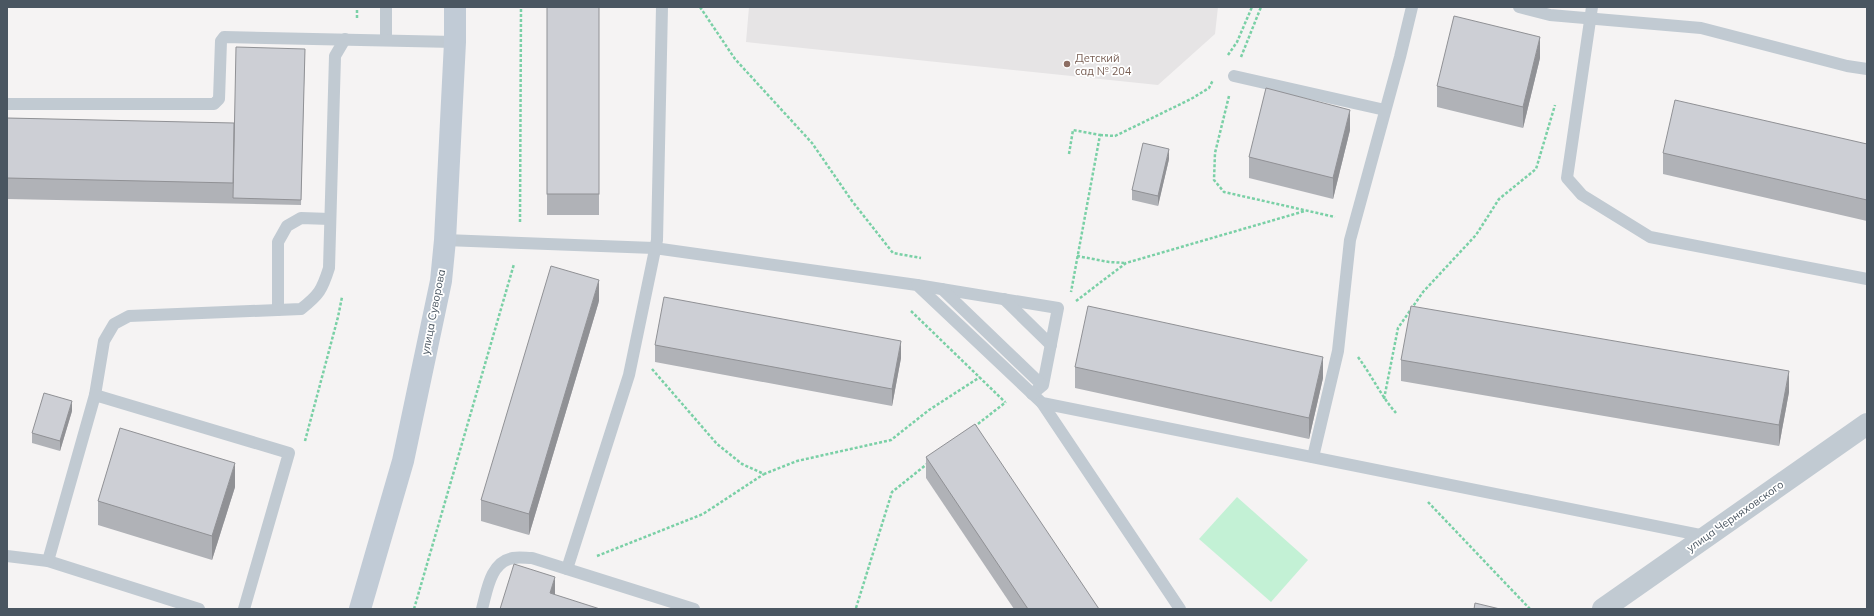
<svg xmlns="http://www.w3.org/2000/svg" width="1874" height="616" font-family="Mulish,sans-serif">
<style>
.education{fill:#e6e4e5}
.green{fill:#c3f1d5}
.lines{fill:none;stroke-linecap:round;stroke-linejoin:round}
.path{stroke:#7ad0a6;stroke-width:2.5;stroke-dasharray:3 2;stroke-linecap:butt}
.lane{stroke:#c1cad2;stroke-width:12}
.street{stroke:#c1cad2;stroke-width:22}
.secondary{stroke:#c1cbd6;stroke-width:22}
.wall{fill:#b0b2b7}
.shaded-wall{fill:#909195}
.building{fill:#cdcfd5;stroke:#909195}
.education-dot{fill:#8d6e63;stroke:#fff;stroke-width:1.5}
.labels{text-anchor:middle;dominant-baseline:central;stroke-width:3.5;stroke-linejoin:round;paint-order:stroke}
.education-label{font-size:11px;fill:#785e54;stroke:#fff;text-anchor:start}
.street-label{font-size:11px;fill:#4a5661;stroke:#fff}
</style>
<rect width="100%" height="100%" fill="#f5f3f3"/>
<polygon class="education" points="749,7 1218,7 1215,34 1158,85 746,42"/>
<polygon class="green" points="1237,497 1308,560 1271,602 1199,539"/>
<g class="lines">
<g class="path">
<polyline points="700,7 735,59 812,143 852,201 893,253 921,258"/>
<polyline points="357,18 357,7"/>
<polyline points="1228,55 1237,42 1252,7"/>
<polyline points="1241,57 1261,7"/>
<polyline points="1229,96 1215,153 1214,180 1224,192 1335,217"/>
<polyline points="1100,135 1115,136 1191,99 1209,88 1213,80"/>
<polyline points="1069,154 1073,130 1100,135 1071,292"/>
<polyline points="520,222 521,7"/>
<polyline points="1077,256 1109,262 1126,263"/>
<polyline points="1076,301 1126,263 1305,211"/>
<polyline points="911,311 1005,402"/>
<path d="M1358 357C1372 376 1381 396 1396 413"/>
<polyline points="652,369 717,444 742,464 764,474 797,461 891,440 929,410 980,377"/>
<polyline points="1384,399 1398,328 1423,292 1476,235 1499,199 1536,169 1555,105"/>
<polyline points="974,427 1006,402"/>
<polyline points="305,441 338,317 342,297"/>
<polyline points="1428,502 1530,609"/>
<polyline points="597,556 703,514 764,474"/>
<polyline points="856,608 892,492 927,464"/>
<polyline points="414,609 514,264"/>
</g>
<g class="lane">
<polyline points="1519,7 1550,15 1701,28 1847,66 1867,69"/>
<polyline points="1592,7 1567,178 1582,195 1650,237 1867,279"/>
<polyline points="386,40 386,7"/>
<polyline points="1234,76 1385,110"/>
<polyline points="7,104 214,104 219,99 221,41 224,37 455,42"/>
<polyline points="445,240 654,248 917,285 1042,403 1705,536"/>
<polyline points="917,285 1058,308 1043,385 1032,394"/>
<polyline points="942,289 1042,385"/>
<polyline points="1004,299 1051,345"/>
<polyline points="278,310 278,242 287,226 301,218 330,219"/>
<path d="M95 395 104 341 114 324 129 316 301 309C319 295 322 290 329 268L335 56 345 39"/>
<polyline points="1042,403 1180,609"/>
<polyline points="1313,457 1338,351 1350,240 1400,57 1412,7"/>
<polyline points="7,556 48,561 199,609"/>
<polyline points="48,561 95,395 289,453 244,609"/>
<polyline points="567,569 629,375 657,240 662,7"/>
<path d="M482 609C487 591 490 562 513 558 519 557 526 558 532 558L694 609"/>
</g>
<polyline class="street" points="1603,609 1867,424"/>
<polyline class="secondary" points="360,609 403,461 441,281 445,240 455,42 455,7"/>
</g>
<g class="wall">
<rect x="547" y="7" width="52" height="208"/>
<polygon points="305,49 301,205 7,199 7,118 234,124"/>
<polygon points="1540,58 1523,128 1437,107 1437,86"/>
<polygon points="1350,130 1333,199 1249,178 1249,157"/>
<polygon points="1867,144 1867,221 1663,174 1663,153"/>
<polygon points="1169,159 1158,206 1132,200 1132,190"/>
<polygon points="599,301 529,535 481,521 481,500"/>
<polygon points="655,345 901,358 892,406 655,362"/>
<polygon points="1401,360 1789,392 1779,446 1401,381"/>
<polygon points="1075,367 1323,378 1309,439 1075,388"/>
<polygon points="72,411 60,451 32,443 32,433"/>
<polygon points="926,457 1099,609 1014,609 926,478"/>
<polygon points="235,487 212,560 98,525 98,501"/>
</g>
<g class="shaded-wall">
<polygon points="1540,37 1540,58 1523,128 1523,107"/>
<polygon points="1350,110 1350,130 1333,199 1333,178"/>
<polygon points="1169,149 1169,159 1158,206 1158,196"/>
<polygon points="599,280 599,301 529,535 529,514"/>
<polygon points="901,341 901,358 892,406 892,389"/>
<polygon points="1323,357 1323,378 1309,439 1309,418"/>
<polygon points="1789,371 1789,392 1779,446 1779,425"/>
<polygon points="72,401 72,411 60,451 60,441"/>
<polygon points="235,463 235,487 212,560 212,536"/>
<polygon points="555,577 555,598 550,593"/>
</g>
<g class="building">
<rect x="547" y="7" width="52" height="187"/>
<polygon points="1454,16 1540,37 1523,107 1437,86"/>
<polygon points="236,47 305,49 301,200 233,198"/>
<polygon points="1266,88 1350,110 1333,178 1249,157"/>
<polygon points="1675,100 1867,144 1867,200 1663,153"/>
<polygon points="7,118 234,123 233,183 7,178"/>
<polygon points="1143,143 1169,149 1158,196 1132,190"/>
<polygon points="551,266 599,280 529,514 481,500"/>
<polygon points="664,297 901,341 892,389 655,345"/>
<polygon points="1088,306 1323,357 1309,418 1075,367"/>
<polygon points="1411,306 1789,371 1779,425 1401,360"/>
<polygon points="44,393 72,401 60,441 32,433"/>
<polygon points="975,424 1099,609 1028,609 926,457"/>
<polygon points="120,428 235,463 212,536 98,501"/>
<polygon points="514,564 555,577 550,593 600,609 500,609"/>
<polygon points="1475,603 1500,609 1474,609"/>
</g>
<circle class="education-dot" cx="1067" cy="64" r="4"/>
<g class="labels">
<g class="education-label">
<text x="1075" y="58">Детский<tspan x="1075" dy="13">сад № 204</tspan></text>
</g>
<g class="street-label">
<text transform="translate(433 312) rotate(-79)">улица Суворова</text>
<text transform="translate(1735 516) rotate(-35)">улица Черняховского</text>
</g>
</g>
<rect width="1874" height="616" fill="none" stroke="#4a5661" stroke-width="16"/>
</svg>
